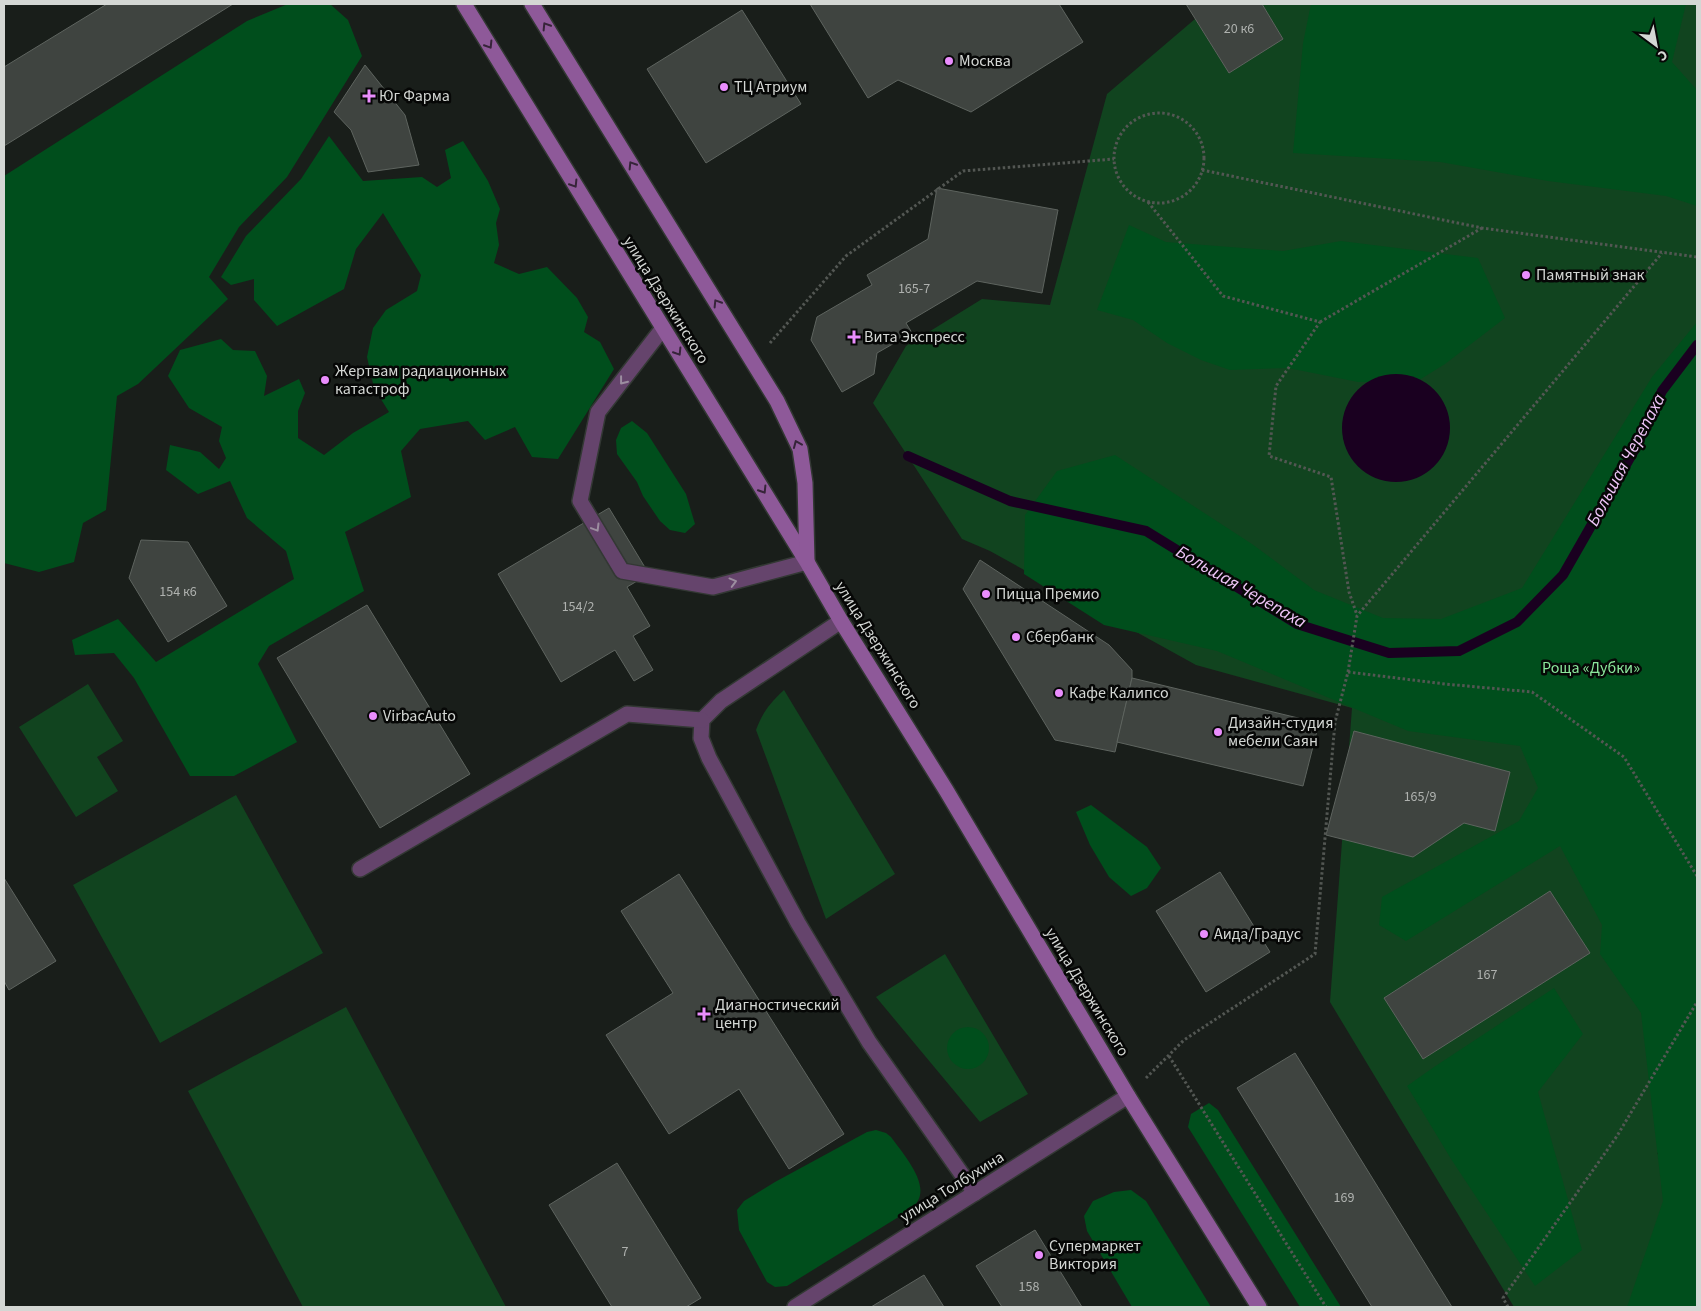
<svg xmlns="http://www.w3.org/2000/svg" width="1701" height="1311" font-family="'Source Sans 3',sans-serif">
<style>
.green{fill:#11441f}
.forest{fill:#004e1c}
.water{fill:#1a0020}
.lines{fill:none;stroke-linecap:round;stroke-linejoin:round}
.stream{stroke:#1a0020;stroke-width:10}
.building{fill:#3f4440;stroke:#5e645f}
.lane-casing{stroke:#333834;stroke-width:18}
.street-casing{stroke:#333834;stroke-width:18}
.secondary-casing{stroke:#333834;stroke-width:18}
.path{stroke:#535753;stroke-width:3;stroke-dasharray:2.5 2.5;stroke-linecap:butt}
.lane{stroke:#65446c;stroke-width:15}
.street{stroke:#65446c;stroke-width:15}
.secondary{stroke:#8e5999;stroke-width:15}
.oneway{stroke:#362439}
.oneway2{stroke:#9c8ea0}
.poi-dot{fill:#ea8dfd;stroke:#060706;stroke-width:2}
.labels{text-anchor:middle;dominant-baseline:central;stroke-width:5;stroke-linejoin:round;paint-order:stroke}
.number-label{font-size:14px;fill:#afb2af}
.poi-label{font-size:16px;fill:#d4d7d4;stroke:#060706;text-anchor:start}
.street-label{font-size:16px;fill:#d4d7d4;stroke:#060706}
.park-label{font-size:16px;fill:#8be79c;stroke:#060706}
.water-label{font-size:18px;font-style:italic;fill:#f0c6f9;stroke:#060706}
</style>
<rect width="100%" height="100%" fill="#191e1a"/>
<g class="green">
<polygon points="1262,4 1697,4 1697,1126 1657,1153 1697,1222 1697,1307 1514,1307 1330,1002 1352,708 1196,665 990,551 962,539 873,403 906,346 982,299 1050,305 1107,94 1195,19 1229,73 1283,39"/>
<polygon points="88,684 123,741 97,757 118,791 76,817 19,727"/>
<path d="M784 690 895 874 826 919 756 730C763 712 769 704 784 690Z"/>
<polygon points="236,795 323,953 160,1043 73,885"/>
<polygon points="945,954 1028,1094 980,1122 876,997"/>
<polygon points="346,1007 506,1307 303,1307 188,1091"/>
</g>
<g class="forest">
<polygon points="288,4 330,4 348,20 362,56 287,177 239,227 209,277 228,299 138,384 117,396 106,510 83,523 74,562 39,572 4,563 4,176 247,21"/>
<polygon points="1311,4 1686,4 1672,62 1697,90 1697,206 1666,196 1548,181 1440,162 1293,153 1303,43"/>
<polygon points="329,136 363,181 422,177 437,187 451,178 445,150 463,141 488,181 500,209 496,223 499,245 494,263 519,274 547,267 577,298 588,317 584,332 600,342 614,369 558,459 532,457 515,427 485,440 468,421 420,429 401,451 411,497 345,532 364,591 269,646 258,664 297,742 234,776 190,776 134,678 114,653 75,655 72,640 118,619 156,662 294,579 286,551 247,518 230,481 198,494 166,470 170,445 200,452 219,469 226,458 219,441 222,427 189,408 168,376 180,350 221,339 233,350 255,351 267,376 264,396 299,379 305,393 298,411 298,438 324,455 353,433 389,412 374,388 367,357 373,328 386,310 417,291 421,275 383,213 356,249 344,289 277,326 254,300 254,279 231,285 221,277 246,236 301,179"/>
<polygon points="1129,225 1166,242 1283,251 1341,241 1478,258 1505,318 1445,364 1416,382 1358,382 1288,368 1230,370 1201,360 1167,343 1133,320 1097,310"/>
<polygon points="1697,322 1697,1307 1627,1307 1663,1201 1641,1013 1600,954 1602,925 1560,846 1406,941 1379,925 1382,897 1519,821 1538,788 1520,746 1408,731 1217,651 1104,625 1024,574 1025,515 1057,471 1115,455 1252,544 1314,590 1383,618 1441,619 1522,588 1652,377"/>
<polygon points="632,421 647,433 686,494 695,524 685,533 670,530 660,521 643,496 637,482 617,454 616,440 621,428"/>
<polygon points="1091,805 1147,847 1161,868 1147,888 1131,896 1109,877 1090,845 1076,812"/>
<polygon points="1554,988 1583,1034 1538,1092 1582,1250 1535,1286 1451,1159 1407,1086 1434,1067"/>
<circle cx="968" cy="1048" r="21"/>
<polygon points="1209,1103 1218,1110 1341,1307 1300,1307 1188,1127 1191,1114"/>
<path d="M876 1130 886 1133 891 1137C901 1151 924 1177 920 1195 919 1203 911 1208 905 1213L787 1286 775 1287 767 1282 739 1230 737 1210 744 1201 775 1182 867 1132Z"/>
<polygon points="1131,1190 1146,1201 1211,1307 1132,1307 1087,1231 1084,1216 1093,1201 1114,1192"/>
</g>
<circle class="water" cx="1396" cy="428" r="54"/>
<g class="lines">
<polyline class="stream" points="908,456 1010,501 1146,531 1297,624 1389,653 1459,651 1517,622 1563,575 1635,449 1662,391 1697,345"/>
</g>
<g class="building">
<polygon points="107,4 233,4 4,146 4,67"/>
<polygon points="810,4 1059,4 1083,42 971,112 898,80 868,98"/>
<polygon points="1186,4 1262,4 1283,39 1229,73"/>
<polygon points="742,10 801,104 706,163 647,69"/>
<polygon points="365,65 405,115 419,165 368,172 351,130 334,112"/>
<polygon points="937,188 1058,210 1042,293 977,281 906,323 912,333 877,353 874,374 842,392 811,340 817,317 872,285 867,275 928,239"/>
<polygon points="609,508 649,574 627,587 650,626 633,636 653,670 634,681 615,650 561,682 498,574"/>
<polygon points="141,540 188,542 227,606 168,642 129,578"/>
<polygon points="980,560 1109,645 1132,670 1132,678 1115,752 1055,740 963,589"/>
<polygon points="367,605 470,774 380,828 277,658"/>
<polygon points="1132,678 1319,723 1303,786 1117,742"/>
<polygon points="1354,731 1510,772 1495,831 1464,823 1413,857 1326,835"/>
<polygon points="1220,872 1270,952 1206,992 1156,911"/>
<polygon points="679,874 844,1134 789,1169 739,1089 669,1134 606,1035 673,993 621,911"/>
<polygon points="4,878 56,961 9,990 4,981"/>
<polygon points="1550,891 1590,953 1423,1059 1384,998"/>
<polygon points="1295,1053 1452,1307 1372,1307 1237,1088"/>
<polygon points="617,1163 701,1298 686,1307 612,1307 549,1205"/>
<polygon points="1035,1230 1082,1307 1002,1307 976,1266"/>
<polygon points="924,1275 944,1307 871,1307"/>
</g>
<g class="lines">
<defs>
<g id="lane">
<polyline points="663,328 598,412 580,501 622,571 713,587 807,562"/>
<polyline points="841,621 721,701 702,720 701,738 709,758 798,923 869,1042 975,1193"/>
<polyline points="360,869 627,714 702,720"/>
</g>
<polyline id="street" points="795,1307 1128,1096"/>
<g id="secondary">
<polyline points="464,4 807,562 841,621 946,790 1128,1096 1259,1307"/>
<polyline points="532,4 777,401 800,449 805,483 807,561"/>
</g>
</defs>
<use href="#lane" class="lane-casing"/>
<use href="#street" class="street-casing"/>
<use href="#secondary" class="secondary-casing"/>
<g class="path">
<circle cx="1159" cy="158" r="45"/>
<polyline points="1202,170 1482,228 1697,257"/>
<polyline points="1148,202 1223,296 1320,322 1276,386 1269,456 1331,477 1349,592 1357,615"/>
<polyline points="1320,322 1482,228"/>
<polyline points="770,343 846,256 963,171 1114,159"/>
<polyline points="1348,672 1445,684 1532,692 1624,757 1697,876"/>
<polyline points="1169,1056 1326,1307"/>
<polyline points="1146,1078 1184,1040 1315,954 1335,722 1348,672 1357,616 1662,253"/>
<polyline points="1508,1307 1503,1298 1617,1136 1697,1002"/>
</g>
<use href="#lane" class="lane"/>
<use href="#street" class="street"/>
<use href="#secondary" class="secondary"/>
</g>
<defs><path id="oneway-chevron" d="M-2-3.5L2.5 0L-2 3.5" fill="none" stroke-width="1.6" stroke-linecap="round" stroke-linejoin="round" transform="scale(1.25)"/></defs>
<g class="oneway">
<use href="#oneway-chevron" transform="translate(546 26) rotate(-122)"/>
<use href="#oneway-chevron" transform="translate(489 45) rotate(58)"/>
<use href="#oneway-chevron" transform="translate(632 165) rotate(-122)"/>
<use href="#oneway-chevron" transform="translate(574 184) rotate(58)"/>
<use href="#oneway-chevron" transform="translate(717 303) rotate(-122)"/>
<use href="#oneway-chevron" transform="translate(678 352) rotate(58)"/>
<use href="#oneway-chevron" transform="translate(797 444) rotate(-113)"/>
<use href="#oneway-chevron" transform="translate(763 490) rotate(58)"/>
</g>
<g class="oneway2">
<use href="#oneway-chevron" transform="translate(623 381) rotate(128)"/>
<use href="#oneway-chevron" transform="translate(596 528) rotate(59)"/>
<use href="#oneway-chevron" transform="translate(733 582) rotate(-15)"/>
</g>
<g class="poi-dot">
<circle cx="949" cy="61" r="5"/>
<circle cx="724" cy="87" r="5"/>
<path d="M366.5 88.5h5v5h5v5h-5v5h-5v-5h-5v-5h5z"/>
<circle cx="1526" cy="275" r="5"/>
<path d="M851.5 329.5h5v5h5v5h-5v5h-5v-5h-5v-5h5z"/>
<circle cx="325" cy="380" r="5"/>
<circle cx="986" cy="594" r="5"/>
<circle cx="1016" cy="637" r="5"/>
<circle cx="1059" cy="693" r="5"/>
<circle cx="373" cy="716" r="5"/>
<circle cx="1218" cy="732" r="5"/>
<circle cx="1204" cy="934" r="5"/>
<path d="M701.5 1006.5h5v5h5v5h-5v5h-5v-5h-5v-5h5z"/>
<circle cx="1039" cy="1255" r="5"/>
</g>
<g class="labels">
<g class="number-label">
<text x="1239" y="29">20 к6</text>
<text x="914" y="289">165-7</text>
<text x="178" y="592">154 к6</text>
<text x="578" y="607">154/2</text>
<text x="1420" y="797">165/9</text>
<text x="1487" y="975">167</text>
<text x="1344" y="1198">169</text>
<text x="625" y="1252">7</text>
<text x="1029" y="1287">158</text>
</g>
<g class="poi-label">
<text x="959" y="61">Москва</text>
<text x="734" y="87">ТЦ Атриум</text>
<text x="379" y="96">Юг Фарма</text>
<text x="1536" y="275">Памятный знак</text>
<text x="864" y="337">Вита Экспресс</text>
<text x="335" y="371">Жертвам радиационных<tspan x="335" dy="18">катастроф</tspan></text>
<text x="996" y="594">Пицца Премио</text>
<text x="1026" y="637">Сбербанк</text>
<text x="1069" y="693">Кафе Калипсо</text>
<text x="383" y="716">VirbacAuto</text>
<text x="1228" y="723">Дизайн-студия<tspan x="1228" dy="18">мебели Саян</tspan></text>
<text x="1214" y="934">Аида/Градус</text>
<text x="715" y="1005">Диагностический<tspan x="715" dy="18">центр</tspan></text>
<text x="1049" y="1246">Супермаркет<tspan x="1049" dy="18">Виктория</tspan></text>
</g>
<g class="street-label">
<text transform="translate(666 300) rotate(58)">улица Дзержинского</text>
<text transform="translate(878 645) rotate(58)">улица Дзержинского</text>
<text transform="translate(1087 992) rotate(59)">улица Дзержинского</text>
<text transform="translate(952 1187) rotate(-32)">улица Толбухина</text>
</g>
<g class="park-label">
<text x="1591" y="668">Роща «Дубки»</text>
</g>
<g class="water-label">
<text transform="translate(1626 460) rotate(-62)">Большая Черепаха</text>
<text transform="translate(1241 587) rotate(30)">Большая Черепаха</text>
</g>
</g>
<rect width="1701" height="1311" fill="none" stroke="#d4d7d4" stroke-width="10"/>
<g transform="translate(1656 45) rotate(148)" stroke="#060706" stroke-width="4" paint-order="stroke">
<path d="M0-4L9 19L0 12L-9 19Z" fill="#d4d7d4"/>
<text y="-8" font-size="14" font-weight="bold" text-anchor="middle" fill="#d4d7d4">С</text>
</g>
</svg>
